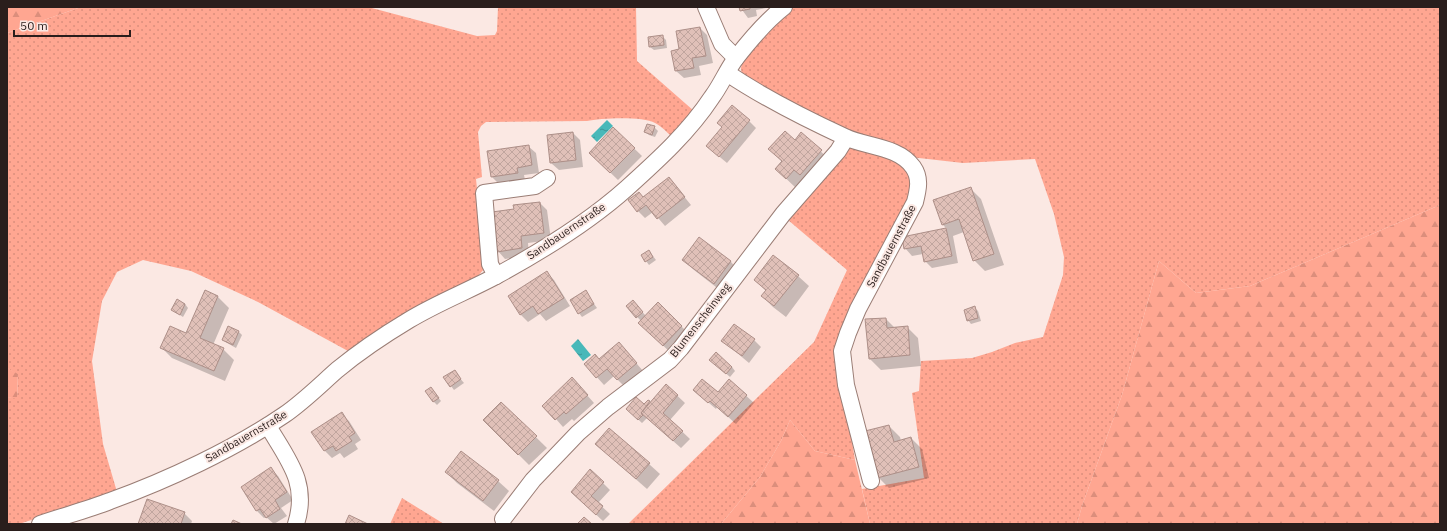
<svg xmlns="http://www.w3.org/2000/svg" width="1447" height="531" font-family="'IBM Plex Sans',sans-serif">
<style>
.green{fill:url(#green-dots)}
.forest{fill:url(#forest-firs)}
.water{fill:url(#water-ripples)}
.shadow{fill:#0003}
.building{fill:url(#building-cross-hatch);stroke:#ad8f88}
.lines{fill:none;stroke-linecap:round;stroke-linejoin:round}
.minor-casing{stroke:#9a7d75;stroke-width:18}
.minor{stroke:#fff;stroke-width:16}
.labels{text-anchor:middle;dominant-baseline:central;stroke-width:4;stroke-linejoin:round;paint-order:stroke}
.street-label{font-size:11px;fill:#2a1e1c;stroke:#fbe8e3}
</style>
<defs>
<pattern id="green-dots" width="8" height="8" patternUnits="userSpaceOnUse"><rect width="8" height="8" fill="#ffa691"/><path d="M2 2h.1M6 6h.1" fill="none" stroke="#db8e7c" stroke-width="1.8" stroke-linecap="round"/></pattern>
<pattern id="forest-firs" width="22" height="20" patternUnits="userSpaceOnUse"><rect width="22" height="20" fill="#ffa691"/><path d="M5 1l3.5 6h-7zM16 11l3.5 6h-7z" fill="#db8e7c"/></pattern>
<pattern id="water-ripples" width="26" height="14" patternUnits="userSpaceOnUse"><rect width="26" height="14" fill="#48b8b9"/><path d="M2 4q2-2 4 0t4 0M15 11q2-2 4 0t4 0" fill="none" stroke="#3c9596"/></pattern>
<pattern id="building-cross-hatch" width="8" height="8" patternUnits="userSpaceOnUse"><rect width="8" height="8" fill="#e0c0b8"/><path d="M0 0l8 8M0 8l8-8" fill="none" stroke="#c0a59e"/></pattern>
</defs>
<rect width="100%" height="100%" fill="#fbe8e3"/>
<g class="green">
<path d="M81 7H368L477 36 495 35 497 31 498 7H636L637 61 694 111 672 137C667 132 661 126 655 123 643 116 601 118 587 121L486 122 481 126 478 132 482 177 476 179 485 268 476 278 348 351 258 302 191 271 143 260 117 272 102 301 92 361 103 444 117 492 19 524H7V397L17 398 18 375 7 368V33Z"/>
<path d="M793 7H1440V205L1250 286 1196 293 1159 261 1122 395 1082 506 1077 524H870L862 489 924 478 912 393 919 391 921 361 972 358 992 352 1015 343 1043 337 1063 275 1064 257 1054 214 1035 159 963 163 910 157 846 133 790 106 743 75C742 73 741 71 741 69 742 55 782 16 793 7Z"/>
<polygon points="855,147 898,161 912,174 913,194 846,323 845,400 855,460 815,451 790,420 781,441 760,477 721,524 628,524 814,342 847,270 788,220 845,152 849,148"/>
<polygon points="402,498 444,524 390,524"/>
</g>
<g class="forest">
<polygon points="7,7 81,7 7,33"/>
<polygon points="1440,205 1440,524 1077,524 1082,506 1122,395 1159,261 1196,293 1250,286"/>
<polygon points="7,368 18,374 17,399 7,397"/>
<polygon points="790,420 815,451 855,460 870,524 721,524 760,477 781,441"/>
</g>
<g class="water">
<polygon points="607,120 613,126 597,142 591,136"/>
<polygon points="578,339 591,355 583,361 571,346"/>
</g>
<g class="shadow">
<polygon points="740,7 766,7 766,8 756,10 757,16 748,18"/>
<polygon points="700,28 707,35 713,63 699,66 701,75 684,78 676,71 673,51 680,50"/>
<polygon points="662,36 666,40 667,48 654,50 650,47"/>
<polygon points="749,121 756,128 727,163 715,153"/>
<polygon points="654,127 658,131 655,137 649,135 645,132"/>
<polygon points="614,129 642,156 618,180 590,153"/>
<polygon points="573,133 580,140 583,167 559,170 551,163"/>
<polygon points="802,134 832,162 797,189 776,169 782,162 770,149 795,141"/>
<polygon points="528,146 536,153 539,173 524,175 525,180 499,184 492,177"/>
<polygon points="669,178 691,205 665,226 653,212 645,218 638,211 643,198"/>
<polygon points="970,188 981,199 1004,265 985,271 974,260 964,232 953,236 958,263 932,268 925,261 923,254 912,256 905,248 903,238 947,229 943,225 934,201"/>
<polygon points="540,203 547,210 551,240 528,243 529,255 505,259 498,251 515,210"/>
<polygon points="699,239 731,262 741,273 725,294 694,270 683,260"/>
<polygon points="649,251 656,260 649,265 646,261"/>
<polygon points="547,273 554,280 570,306 546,321 540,314 528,322 520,314"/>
<polygon points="798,276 809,286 786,317 773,307 762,296 766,291 755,280"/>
<polygon points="585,291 597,308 582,317 579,313"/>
<polygon points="205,292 218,297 229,308 213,345 223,349 234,360 225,381 172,358 161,347 187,334"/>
<polygon points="658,303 689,334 671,353 639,323 641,321 627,306 636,305 646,316"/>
<polygon points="185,304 188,308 183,317 172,310"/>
<polygon points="975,308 978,311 981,321 971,324 968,320"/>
<polygon points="886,319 896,329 907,327 918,338 921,366 881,370 870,359"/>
<polygon points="239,332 242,335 236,348 227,343 223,340"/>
<polygon points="754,340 761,347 749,363 723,341"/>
<polygon points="626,351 643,371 625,387 614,376 604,385 585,364 599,360"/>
<polygon points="714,363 732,367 735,371 730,377"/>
<polygon points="454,371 464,383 454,390 445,378"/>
<polygon points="729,380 754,403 736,424 717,407 716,409 702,397 718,393"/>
<polygon points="666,385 685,403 670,420 690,439 681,448 647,418 642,423 630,412 644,406 648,401 650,403"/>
<polygon points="579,386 594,403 574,421 572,419 563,427 556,419"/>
<polygon points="431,388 441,401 437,405 433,401"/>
<polygon points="501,403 547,448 529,465 484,420"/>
<polygon points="341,414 349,421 361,440 355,444 358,449 344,458 340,453 332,458 325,451 313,432"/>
<polygon points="889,426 900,437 901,441 911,438 922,449 929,478 889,488 878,477"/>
<polygon points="607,454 649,464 660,474 647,489"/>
<polygon points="271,469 278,476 293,500 281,508 287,516 274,524 266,517 264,518 257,511 242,487"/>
<polygon points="446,472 498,481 509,491 494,511 457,483"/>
<polygon points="603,483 610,490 598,503 610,514 603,521 579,499"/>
<polygon points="184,513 192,521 191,524 140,524"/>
</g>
<g class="building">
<polygon points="739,7 750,7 750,9 740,11"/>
<polygon points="700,27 706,56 692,58 694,68 675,71 671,51 679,49 676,31"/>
<polygon points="663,35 664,45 649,47 648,37"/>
<polygon points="732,105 750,120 719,157 706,146 722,127 717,123"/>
<polygon points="647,124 655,126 652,135 644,132"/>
<polygon points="613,127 635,148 610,173 589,153"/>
<polygon points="785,131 795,140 801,132 822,150 800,175 794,170 786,179 775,169 782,161 768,149"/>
<polygon points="573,132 576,160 550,163 547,135"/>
<polygon points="529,145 532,165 517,168 518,173 491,177 487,151"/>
<polygon points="669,177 685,197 657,219 646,205 637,212 628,200 639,192 643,197"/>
<polygon points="971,187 994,254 973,261 959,219 942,225 933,200"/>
<polygon points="540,202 544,233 521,236 522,248 497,252 492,212 514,209 513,205"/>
<polygon points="946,228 952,256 924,262 921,246 904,249 902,237"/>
<polygon points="699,237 731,261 714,284 682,260"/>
<polygon points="649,250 653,257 645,262 641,255"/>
<polygon points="773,255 799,275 774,306 761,296 766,290 754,280"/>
<polygon points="547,271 564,298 538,314 533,306 520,315 508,296"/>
<polygon points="205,290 218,296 200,338 224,348 214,371 160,348 170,326 186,333"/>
<polygon points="586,290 594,304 578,314 570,300"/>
<polygon points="177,299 185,304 180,315 171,310"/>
<polygon points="633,300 643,312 636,318 626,306"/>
<polygon points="658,302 682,326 663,346 638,323"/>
<polygon points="975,306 978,318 967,321 964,310"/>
<polygon points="886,318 887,328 908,326 910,355 869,359 865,319"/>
<polygon points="734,324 755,339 742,356 721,341"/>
<polygon points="228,326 239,331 233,345 222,340"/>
<polygon points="619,342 637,363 617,380 607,369 596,378 584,364 595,354 599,359"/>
<polygon points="716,352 732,367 726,374 709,360"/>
<polygon points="455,370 461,379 450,387 443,377"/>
<polygon points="572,377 588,395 566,414 564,412 555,420 542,406"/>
<polygon points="702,379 718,392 729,379 747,395 728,417 710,401 708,403 693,390"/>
<polygon points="666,384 678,395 663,413 683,431 673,441 641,413"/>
<polygon points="431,387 439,398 433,402 425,391"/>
<polygon points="636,397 644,404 648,400 650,401 641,413 643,415 638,420 626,409"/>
<polygon points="501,402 537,436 518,455 483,420"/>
<polygon points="342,412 355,433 349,437 352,441 336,451 333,446 324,451 311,432"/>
<polygon points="889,425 894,442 911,437 919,467 877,478 865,431"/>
<polygon points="609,428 650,463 636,479 595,444"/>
<polygon points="461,451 499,480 483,501 445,472"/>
<polygon points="271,467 287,492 275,500 280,509 266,518 260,509 256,511 241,487"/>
<polygon points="590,469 604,482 591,496 603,506 596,515 571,492"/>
<polygon points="147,499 185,512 181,524 138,524"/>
<polygon points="349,515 368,524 345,524"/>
<polygon points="584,517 592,524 577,524"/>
<polygon points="233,520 242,524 231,524"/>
</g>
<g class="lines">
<defs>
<g id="minor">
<polyline points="706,7 722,44 736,58"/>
<path d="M727 73C764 98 804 118 845 137 866 147 898 146 913 167 921 178 918 190 915 202L858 309 848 333 842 351 846 385 871 481"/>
<polyline points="496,276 490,264 484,193 535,186 547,178"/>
<path d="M268 426C288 460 309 483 296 524"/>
<polyline points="503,519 533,480 578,433 608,407 670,360 681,348 783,214 838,151 846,138"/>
<path d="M40 524C63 516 87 510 110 501 168 480 234 449 284 415 303 402 320 385 337 370 360 351 384 335 409 320 437 303 468 291 496 276 542 251 588 223 627 188 658 160 689 132 712 97 721 85 727 70 736 58 750 40 766 21 784 7"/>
</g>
</defs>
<use href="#minor" class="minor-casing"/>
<use href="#minor" class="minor"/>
</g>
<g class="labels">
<g class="street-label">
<text transform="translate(566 231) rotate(-34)">Sandbauernstraße</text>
<text transform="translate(891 246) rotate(-62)">Sandbauernstraße</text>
<text transform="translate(700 320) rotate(-52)">Blumenscheinweg</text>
<text transform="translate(246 436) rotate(-30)">Sandbauernstraße</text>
</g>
</g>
<rect width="1447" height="531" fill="none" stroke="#2a1e1c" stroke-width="16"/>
<path d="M14 30v6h116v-6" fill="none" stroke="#2a1e1c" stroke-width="2"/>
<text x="20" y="30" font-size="12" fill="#2a1e1c" stroke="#fbe8e3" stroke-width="3" paint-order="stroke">50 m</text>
</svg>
